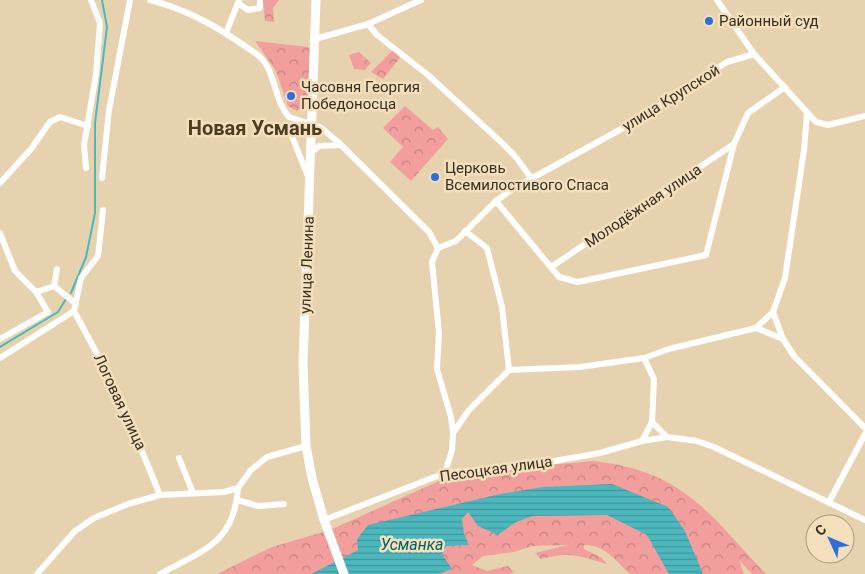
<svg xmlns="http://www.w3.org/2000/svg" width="865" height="574" font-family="Roboto,sans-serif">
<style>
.forest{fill:url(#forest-crowns)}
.water{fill:url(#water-rules)}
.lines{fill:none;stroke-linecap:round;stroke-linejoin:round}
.stream{stroke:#4cb8be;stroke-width:2}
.minor{stroke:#fff;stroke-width:6}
.secondary{stroke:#fff;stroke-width:9}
.poi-dot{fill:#2e6edb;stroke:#f4dfbd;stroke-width:2}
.labels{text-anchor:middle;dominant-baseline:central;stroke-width:5;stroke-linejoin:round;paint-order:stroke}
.poi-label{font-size:15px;fill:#372f21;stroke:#f4dfbd;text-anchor:start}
.street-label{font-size:15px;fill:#372f21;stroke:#f4dfbd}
.water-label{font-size:16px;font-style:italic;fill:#006166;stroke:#f4dfbd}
.district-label{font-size:20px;font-weight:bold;fill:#4d3c1e;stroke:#f4dfbd}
</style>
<defs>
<pattern id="forest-crowns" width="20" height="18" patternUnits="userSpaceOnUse" patternTransform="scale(1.25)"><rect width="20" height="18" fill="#f19e9d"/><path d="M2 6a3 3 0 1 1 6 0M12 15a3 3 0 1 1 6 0" fill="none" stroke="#c48180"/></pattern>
<pattern id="water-rules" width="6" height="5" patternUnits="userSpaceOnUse" patternTransform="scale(1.25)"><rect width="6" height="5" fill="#4cb8be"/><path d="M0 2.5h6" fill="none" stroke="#40969a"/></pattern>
</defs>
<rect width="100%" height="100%" fill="#e7d2b0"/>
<g class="forest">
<polygon points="263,0 279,0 273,8 274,22 265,21"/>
<polygon points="255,41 308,47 310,50 308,103 297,111 288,106 276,71"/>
<polygon points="393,50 400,58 383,79 371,72"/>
<polygon points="359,52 371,63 365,70 354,69 349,55"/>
<polygon points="405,106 433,130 438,127 448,139 411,181 390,162 403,147 383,128"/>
<path d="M593 461C684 471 708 513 766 574H752L739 560 744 574H630C616 561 604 544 584 545V549L602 558 607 564C579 556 571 551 541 559L535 553 568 545 533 546 514 552 483 556 472 565 487 571 508 566 514 572 510 574H217L272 547 330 530 439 481 506 469Z"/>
</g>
<polygon class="water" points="612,484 668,507 685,531 703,574 669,574 647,535 607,515 533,516 516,522 498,535 478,526 468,512 462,519 464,534 469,545 446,546 442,554 452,569 438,574 311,574 358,550 357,539 368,525 500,494 543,487"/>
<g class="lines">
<g class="stream">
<polyline points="71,293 86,257 95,213 95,123 107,27 102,0"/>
<polyline points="0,347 58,312 66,299"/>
</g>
<g class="minor">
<path d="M150 0C193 11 222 30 258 55 276 70 273 99 289 117L320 127 337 141 429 232 438 248"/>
<polyline points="717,0 754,54 816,122 828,125 865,116"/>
<polyline points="238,3 248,10 260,8 260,0"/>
<polyline points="368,24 377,35 428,75 501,142 515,156 532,179"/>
<polyline points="226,33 239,0"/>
<polyline points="315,39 368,24 421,0"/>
<polyline points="298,122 291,134 309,179"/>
<polyline points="311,153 319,146 341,145"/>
<polyline points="86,168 84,145 96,74 100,23 91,0"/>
<polyline points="102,178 109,110 130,0"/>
<polyline points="0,183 31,149 50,122 60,117 88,126"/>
<polyline points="496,201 559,277 578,282 706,255 734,144"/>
<polyline points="0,233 15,271 36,292 54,286 76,304"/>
<polyline points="438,248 456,241 496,201 514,188 625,127 727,62 754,54"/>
<polyline points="438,248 432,262 439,333 437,369 451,417 453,433 452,450 445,473"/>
<polyline points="551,267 734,144 748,113 785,87"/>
<polyline points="54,286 57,269"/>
<polyline points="74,311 117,391 160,495"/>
<polyline points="756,328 773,312"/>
<polyline points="0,339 48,312 36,292"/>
<polyline points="783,339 773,312 785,278 804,150 807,114"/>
<polyline points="0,358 74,311 81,278 98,256 103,210"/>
<polyline points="509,370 580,367 644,358 669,349 756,328 783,339 794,356 865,428"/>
<polyline points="652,422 667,437"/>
<polyline points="453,433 469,410 509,370 502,307 487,248 465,231"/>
<polyline points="642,441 652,422 654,379 644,358"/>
<polyline points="179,458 193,493"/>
<polyline points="237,500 258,506 284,504"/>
<polyline points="829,502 865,434"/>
<polyline points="324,520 445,473 532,465 600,453 642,441 667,437 697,441 714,447 865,520"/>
<polyline points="37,574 75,531 94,518 128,504 160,495 224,492 238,488 251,470 267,457 306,446"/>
<path d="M160 574C203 550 234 544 238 488"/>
</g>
<polyline class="secondary" points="316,0 303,363 306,446 312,478 324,520 344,574"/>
</g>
<g class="poi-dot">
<circle cx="709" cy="21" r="5"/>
<circle cx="291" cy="96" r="5"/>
<circle cx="435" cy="177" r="5"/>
</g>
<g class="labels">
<g class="poi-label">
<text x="719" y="21">Районный суд</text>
<text x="301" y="87">Часовня Георгия<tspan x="301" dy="17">Победоносца</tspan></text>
<text x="445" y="168">Церковь<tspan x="445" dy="17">Всемилостивого Спаса</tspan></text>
</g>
<g class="street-label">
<text transform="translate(671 98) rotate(-32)">улица Крупской</text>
<text transform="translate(643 206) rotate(-34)">Молодёжная улица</text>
<text transform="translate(307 265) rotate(-88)">улица Ленина</text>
<text transform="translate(120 402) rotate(65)">Логовая улица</text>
<text transform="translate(496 469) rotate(-8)">Песоцкая улица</text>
</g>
<g class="water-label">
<text x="412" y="544">Усманка</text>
</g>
<g class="district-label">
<text x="255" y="128">Новая Усмань</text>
</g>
</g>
<g transform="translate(830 539) rotate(314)"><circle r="24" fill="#f4dfbd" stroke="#a8997f"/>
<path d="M0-4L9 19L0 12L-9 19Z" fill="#2e6edb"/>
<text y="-8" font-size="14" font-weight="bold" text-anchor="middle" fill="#372f21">С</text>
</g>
</svg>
